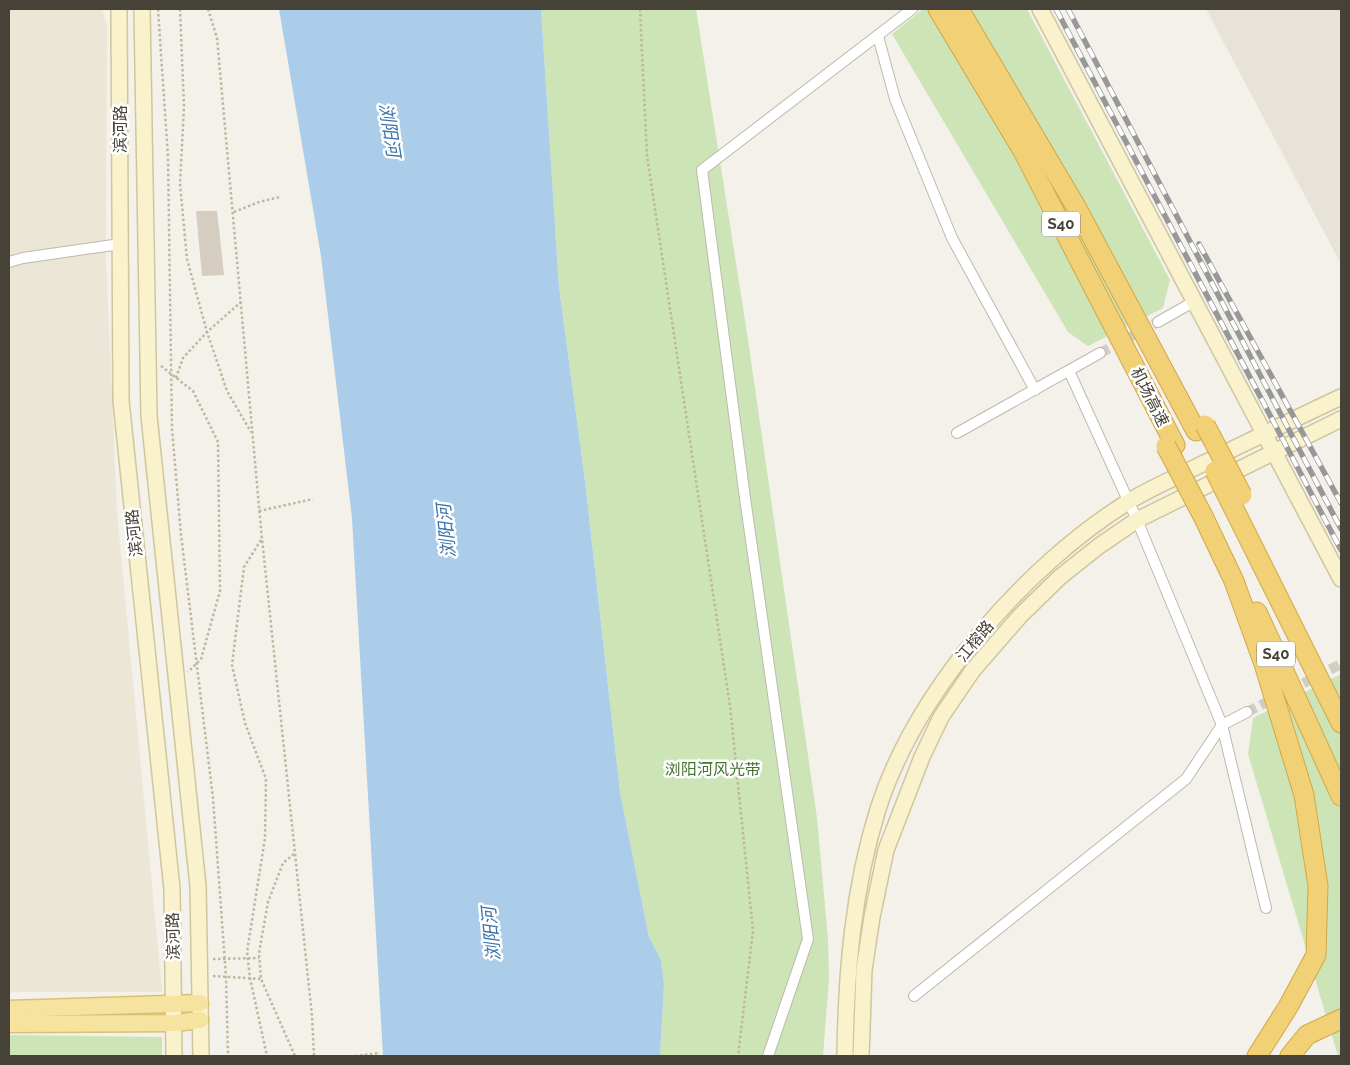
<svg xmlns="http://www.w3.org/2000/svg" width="1350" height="1065" font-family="Raleway,'Noto Sans SC',sans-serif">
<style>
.residential{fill:#e7e3d8}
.education{fill:#ebe6d5}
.green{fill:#cce4b6}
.water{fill:#accdea}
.building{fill:#d4cdc0}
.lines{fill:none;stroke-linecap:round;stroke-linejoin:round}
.street-tunnel{stroke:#d1cec6;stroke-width:10;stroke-dasharray:10 5;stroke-linecap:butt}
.street-casing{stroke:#beb9ad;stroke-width:12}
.secondary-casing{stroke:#cfc69d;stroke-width:18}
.primary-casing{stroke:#dac171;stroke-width:19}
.highway-casing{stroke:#d0a747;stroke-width:21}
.path{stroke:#bfb69f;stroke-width:2.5;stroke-dasharray:2.5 2.5;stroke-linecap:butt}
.street{stroke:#fff;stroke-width:10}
.secondary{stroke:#faf2cd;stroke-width:15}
.primary{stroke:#f6e3a0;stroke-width:16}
.highway{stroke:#f2d176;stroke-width:19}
.rail-casing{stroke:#989898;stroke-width:5.5}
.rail{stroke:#fff;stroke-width:4;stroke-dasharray:11;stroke-linecap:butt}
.highway-bridge-casing{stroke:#d0a747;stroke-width:21;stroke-linecap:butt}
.highway-bridge{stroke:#f2d176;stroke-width:19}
.labels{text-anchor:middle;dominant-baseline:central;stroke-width:5;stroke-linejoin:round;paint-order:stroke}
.shield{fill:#fff;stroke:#7e7b74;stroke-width:1}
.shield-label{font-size:15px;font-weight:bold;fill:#474238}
.street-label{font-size:16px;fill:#474238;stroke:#fff}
.park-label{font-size:16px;fill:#457430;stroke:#fff}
.water-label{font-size:18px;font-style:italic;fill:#3a73aa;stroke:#fff}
</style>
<rect width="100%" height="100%" fill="#f3f1ea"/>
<polygon class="residential" points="1206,9 1341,9 1341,264"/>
<polygon class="education" points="9,9 102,9 107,26 106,261 117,512 162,992 9,992"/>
<g class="green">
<polygon points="541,9 696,9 747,333 817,818 828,939 829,978 823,1056 660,1056 664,984 661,960 649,937 620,792 585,481 559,287"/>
<polygon points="923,9 1027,9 1170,280 1163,308 1088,346 1068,332 892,34"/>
<polygon points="1341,674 1341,1056 1338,1056 1248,754 1253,718"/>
<polygon points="9,1035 162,1037 162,1056 9,1056"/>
</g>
<polygon class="water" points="279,9 541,9 559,287 585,481 620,792 649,937 661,960 664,984 660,1056 383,1056 352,518 321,256"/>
<polygon class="building" points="196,211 217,211 224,275 202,276"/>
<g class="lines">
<g class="street-tunnel">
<polyline points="1100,353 1158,322"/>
<polyline points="1290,690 1341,664"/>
<polyline points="1247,712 1277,697"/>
</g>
<defs>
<g id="street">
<polyline points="878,36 895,99 952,238 1035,390"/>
<polyline points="9,262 23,258 120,244"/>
<polyline points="1158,322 1195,301"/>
<polyline points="1069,371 1137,520 1222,725 1266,908"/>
<polyline points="957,433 1100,353"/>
<polyline points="914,996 1186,779 1222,725 1247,712"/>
<polyline points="768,1056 808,939 745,498 702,170 912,9"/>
</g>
<g id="secondary">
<polyline points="119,9 121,401 172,889 174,1056"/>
<polyline points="142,9 149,416 198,886 201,1056"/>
<polyline points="1040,9 1341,579"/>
<path d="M845 1056C846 973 853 889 878 809 916 691 1025 566 1128 502 1147 490 1168 481 1188 471 1239 446 1290 421 1341 397"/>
<polyline points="861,1056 864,970 872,917 886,850 922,757 941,717 973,670 1020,616 1060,577 1099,546 1137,520 1341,419"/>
</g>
<g id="primary">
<polyline points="9,1009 200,1003"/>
<polyline points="9,1024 175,1023 200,1020"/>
</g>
<g id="highway">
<polyline points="938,9 1023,151 1175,445"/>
<polyline points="959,9 1075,205 1196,431"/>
<polyline points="1230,501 1341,723"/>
<polyline points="1203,516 1234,581 1264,664 1304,795 1318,886 1316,955 1288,1007 1257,1056"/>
<polyline points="1257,612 1341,796"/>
<polyline points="1290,1056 1307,1035 1341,1019"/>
</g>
</defs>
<use href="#street" class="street-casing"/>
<use href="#secondary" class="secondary-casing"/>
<use href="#primary" class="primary-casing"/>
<use href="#highway" class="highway-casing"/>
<g class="path">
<polyline points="158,9 168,157 172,429 181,535 213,798 226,977 228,1056"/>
<polyline points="180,9 184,106 180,184 187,259 207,332 227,391 251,432"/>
<polyline points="208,9 217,38 261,529 312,1016 314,1056"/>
<polyline points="640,9 647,156 730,706 753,931 738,1056"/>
<polyline points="234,212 259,202 280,197"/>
<polyline points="161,366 193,391 218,442 220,591 201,659 188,672"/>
<polyline points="176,378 183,358 207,332 241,302"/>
<polyline points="259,511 313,499"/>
<polyline points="261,540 244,567 232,665 245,723 266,779 265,838 247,952 250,978 267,1056"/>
<polyline points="294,854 283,863 268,902 259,953 261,979 295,1056"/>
<polyline points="213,959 259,958"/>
<polyline points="213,976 261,979"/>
<polyline points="355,1056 380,1053"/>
</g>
<use href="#street" class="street"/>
<use href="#secondary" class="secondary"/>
<use href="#primary" class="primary"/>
<use href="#highway" class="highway"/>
<defs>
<g id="rail">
<polyline points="1056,9 1341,550"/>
<polyline points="1068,9 1341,529"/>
<polyline points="1199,244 1341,503"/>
</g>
</defs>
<use href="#rail" class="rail-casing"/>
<use href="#rail" class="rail"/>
<defs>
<g id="highway-bridge">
<polyline points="1205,425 1242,495"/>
<polyline points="1166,446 1203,516"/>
<polyline points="1215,471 1230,501"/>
</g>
</defs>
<use href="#highway-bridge" class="highway-bridge-casing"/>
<use href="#highway-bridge" class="highway-bridge"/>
</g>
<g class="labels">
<g class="shield">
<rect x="1042" y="211.5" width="38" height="25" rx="4"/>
<rect x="1257" y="641.5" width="38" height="25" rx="4"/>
</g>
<g class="shield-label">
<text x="1061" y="224">S40</text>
<text x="1276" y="654">S40</text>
</g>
<g class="street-label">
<text transform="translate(120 129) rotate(-90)">滨河路</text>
<text transform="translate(1150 397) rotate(63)">机场高速</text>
<text transform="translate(134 533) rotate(-96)">滨河路</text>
<text transform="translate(975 641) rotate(-50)">江榕路</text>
<text transform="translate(173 936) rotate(-91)">滨河路</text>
</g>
<g class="park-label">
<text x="713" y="769">浏阳河风光带</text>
</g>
<g class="water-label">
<text transform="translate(390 130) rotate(81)">浏阳河</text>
<text transform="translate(446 531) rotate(-96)">浏阳河</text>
<text transform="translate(491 934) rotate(-96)">浏阳河</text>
</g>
</g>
<rect width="1350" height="1065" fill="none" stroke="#474238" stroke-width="20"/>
</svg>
